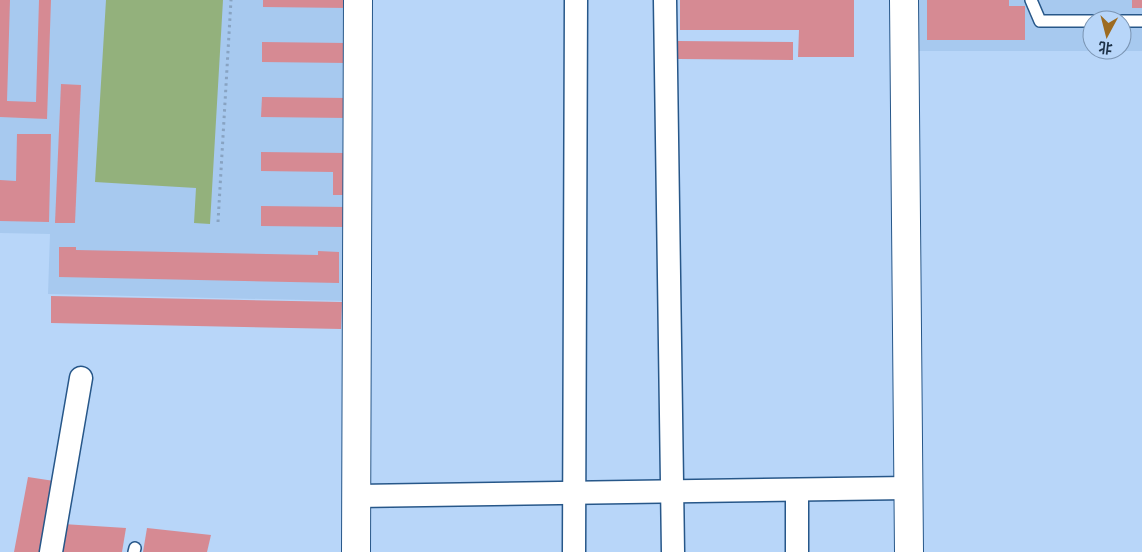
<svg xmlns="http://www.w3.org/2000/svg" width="1142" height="552" font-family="'IBM Plex Sans','Noto Sans SC',sans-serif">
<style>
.built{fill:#a7c9ef;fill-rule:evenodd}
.green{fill:#93b17c}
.building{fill:#d68a93}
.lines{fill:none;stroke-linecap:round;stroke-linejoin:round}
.service-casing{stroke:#275789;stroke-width:14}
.minor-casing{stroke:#275789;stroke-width:25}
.tertiary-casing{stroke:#275789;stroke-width:30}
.path{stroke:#88a3c2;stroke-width:3;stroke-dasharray:2.5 4;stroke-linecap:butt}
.service{stroke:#fff;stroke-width:11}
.minor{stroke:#fff;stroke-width:22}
.tertiary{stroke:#fff;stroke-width:28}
</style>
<rect width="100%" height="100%" fill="#b8d6f9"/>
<g class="built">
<polygon points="0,0 350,0 346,301 48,294 50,234 0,233"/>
<path d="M916 0H1142V51H917ZM1092 20H1122V50H1092Z"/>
</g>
<polygon class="green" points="106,0 223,0 210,224 194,223 196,188 95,182"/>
<g class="building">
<polygon points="0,0 10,0 7,101 36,102 39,0 51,0 47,119 0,117"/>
<polygon points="263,0 348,0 348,8 263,7"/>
<polygon points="680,0 854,0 854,57 798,57 799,30 680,30"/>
<polygon points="927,0 1009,0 1009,6 1025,6 1025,40 927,40"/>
<rect x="1132" y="0" width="10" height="8"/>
<polygon points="678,41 793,42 793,60 678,59"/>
<polygon points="262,42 347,43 347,63 262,62"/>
<polygon points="61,84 81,85 75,223 55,223"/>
<polygon points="262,97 347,98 347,118 261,117"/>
<polygon points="17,134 51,134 49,222 0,221 0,180 16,181"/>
<polygon points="261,152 347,153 346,195 333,195 333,172 261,171"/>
<polygon points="261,206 346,207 346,227 261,226"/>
<polygon points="59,247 76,247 76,250 318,255 318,251 339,252 339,283 59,277"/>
<polygon points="51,296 342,302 341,329 51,323"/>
<polygon points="28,477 54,481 41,552 14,552"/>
<polygon points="63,524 126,528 122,552 59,552"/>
<polygon points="147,528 211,535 207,552 143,552"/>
</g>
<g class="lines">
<defs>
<g id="service">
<polyline points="1031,0 1040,21 1092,21"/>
<polyline points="1122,21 1142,21"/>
<polyline points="134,552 135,548"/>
</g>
<g id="minor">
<polyline points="665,0 673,552"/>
<polyline points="797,490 797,552"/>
<polyline points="357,496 908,488"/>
<polyline points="51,552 81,378"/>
<polyline points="574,552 576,0"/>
</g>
<g id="tertiary">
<polyline points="904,0 909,552"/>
<polyline points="356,552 358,0"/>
</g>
</defs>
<use href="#service" class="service-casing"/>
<use href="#minor" class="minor-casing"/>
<use href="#tertiary" class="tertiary-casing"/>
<polyline class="path" points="218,222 231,0"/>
<use href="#service" class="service"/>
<use href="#minor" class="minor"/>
<use href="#tertiary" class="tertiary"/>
</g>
<g transform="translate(1107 35) rotate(187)"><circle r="24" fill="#b8d6f9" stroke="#7a94b2"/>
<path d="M0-4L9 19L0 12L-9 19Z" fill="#9d6b20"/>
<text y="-8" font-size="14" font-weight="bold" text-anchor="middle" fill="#1c3147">北</text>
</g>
</svg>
